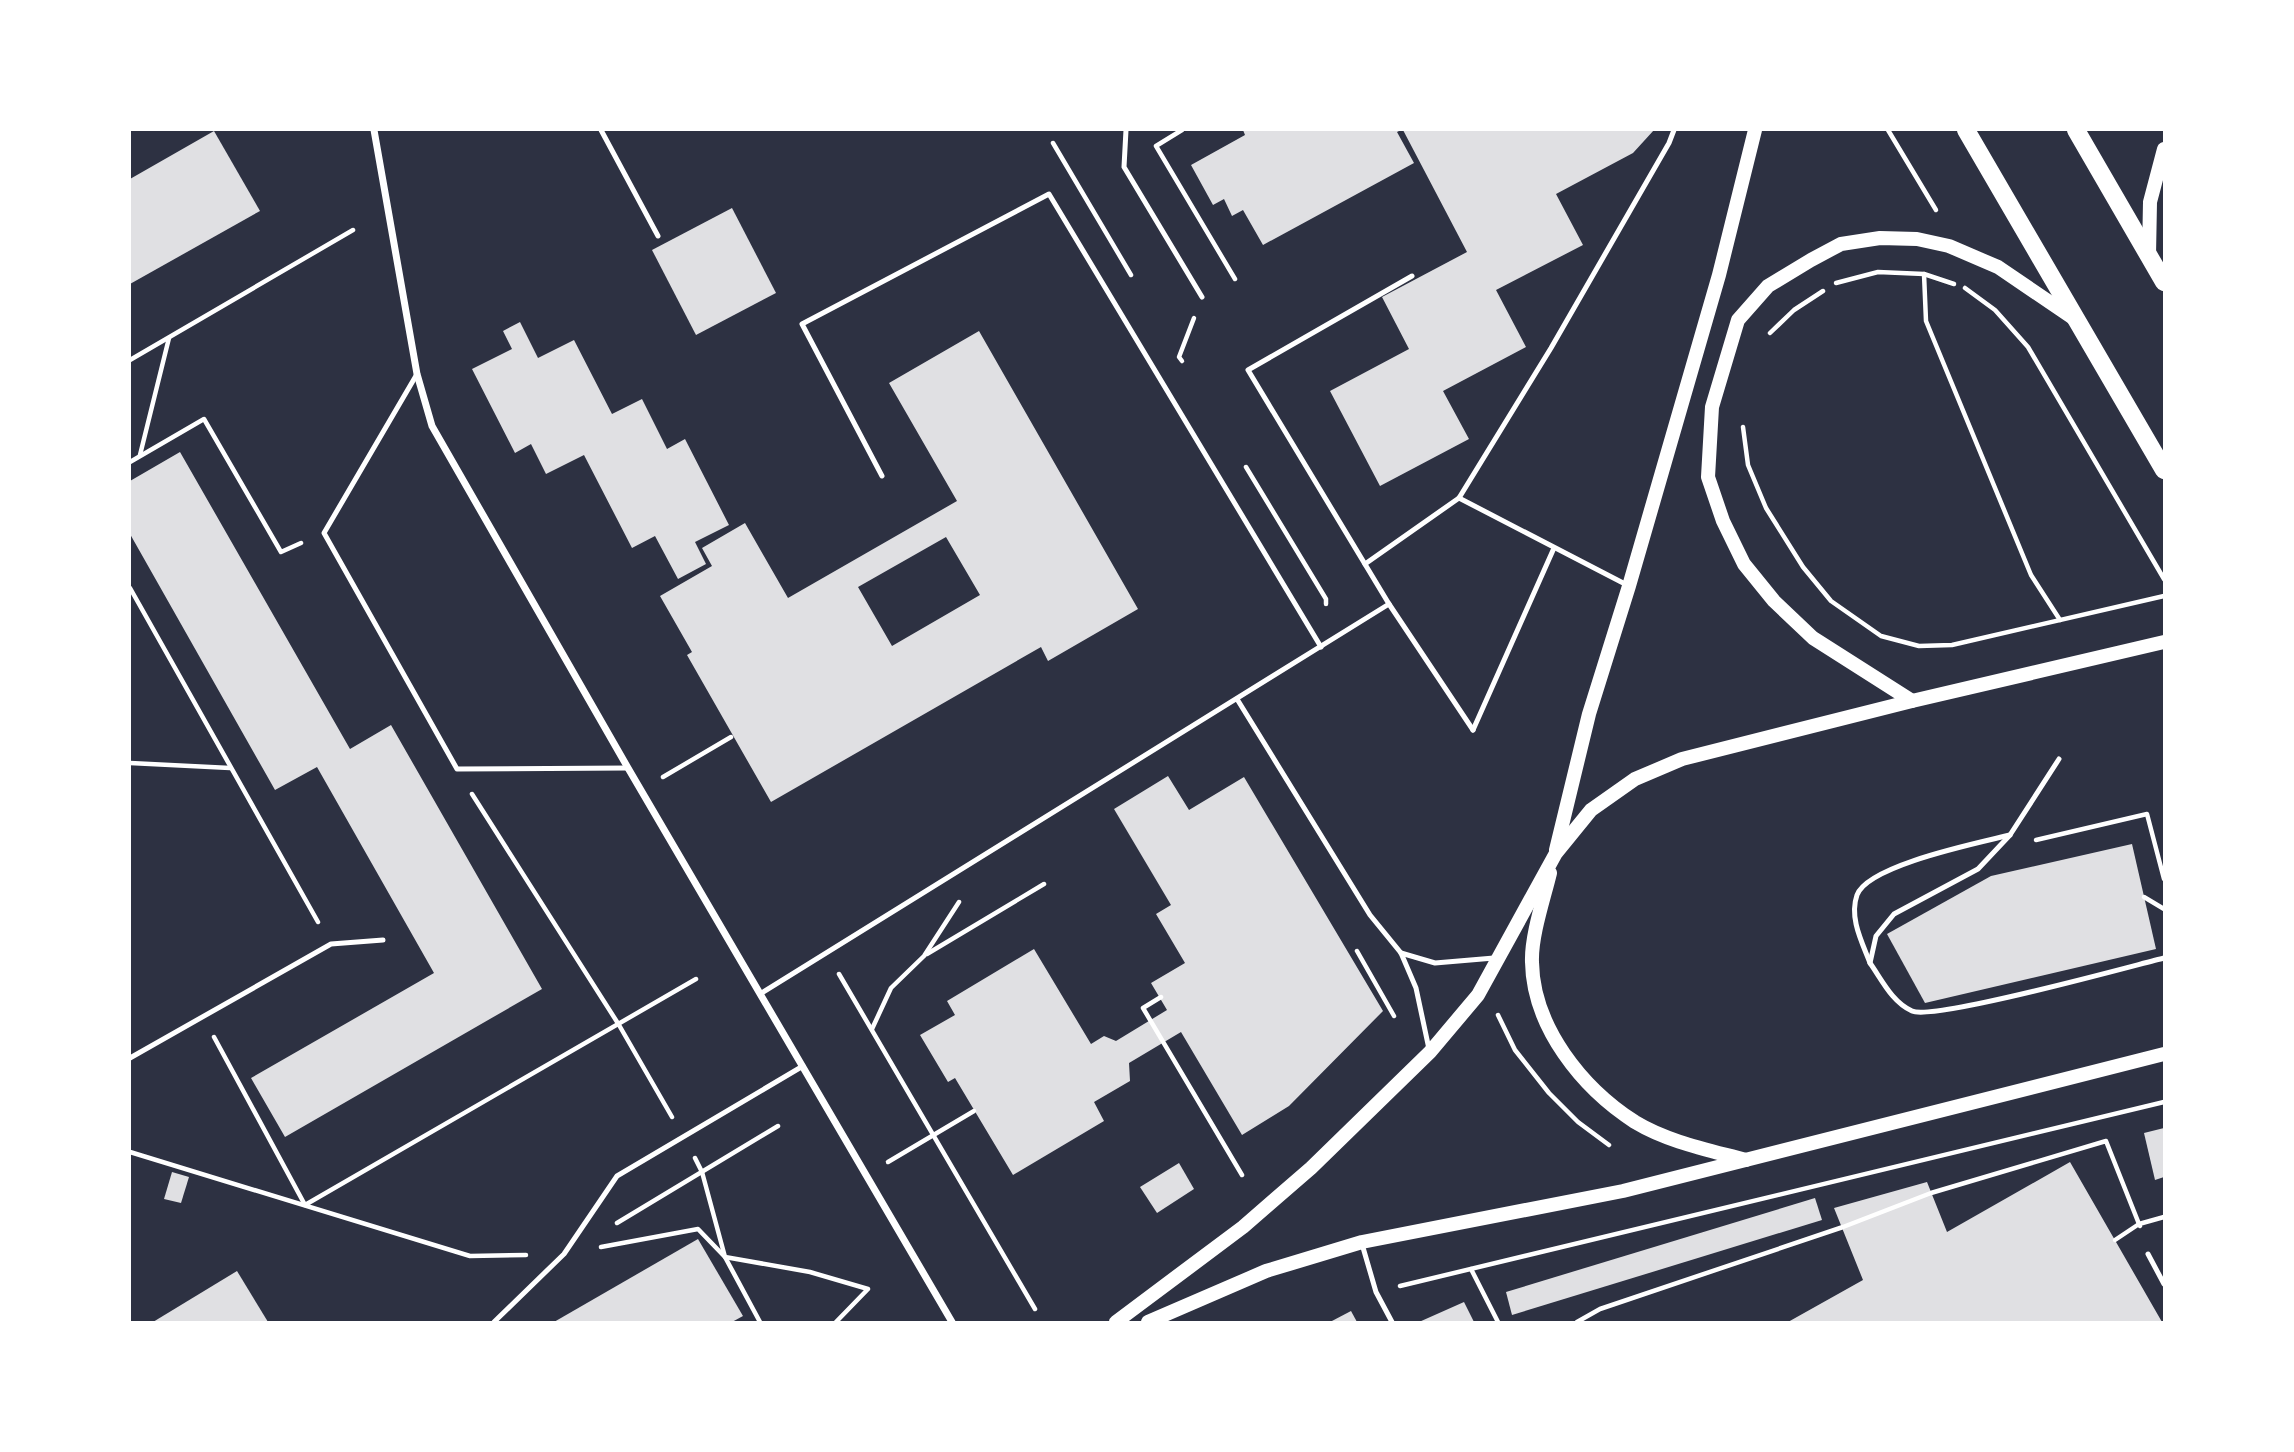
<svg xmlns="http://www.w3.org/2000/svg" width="2294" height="1452" font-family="Lato,sans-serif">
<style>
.building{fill:#e0e0e3;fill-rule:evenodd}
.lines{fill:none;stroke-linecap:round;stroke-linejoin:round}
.path{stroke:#fff;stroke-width:4.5}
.service{stroke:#fff;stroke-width:5}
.minor{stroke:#fff;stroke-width:7}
.secondary{stroke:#fff;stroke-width:14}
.primary{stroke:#fff;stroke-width:18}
</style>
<rect width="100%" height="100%" fill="#2d3142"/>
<g class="building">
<polygon points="1243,130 1401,130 1397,132 1414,163 1263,245 1243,210 1232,216 1224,199 1213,205 1191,165 1245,135"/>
<polygon points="1403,130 1654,130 1633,153 1556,194 1583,245 1496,290 1526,347 1443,391 1469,439 1380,486 1330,391 1409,349 1382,297 1467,252"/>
<polygon points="214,131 260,211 130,284 130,179"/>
<polygon points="732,208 776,293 696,335 652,250"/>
<polygon points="520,322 538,358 574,340 612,414 642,399 667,449 685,439 729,525 695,542 706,564 678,579 655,536 632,548 584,455 546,474 531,444 515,453 472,369 512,349 503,331"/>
<path d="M979 331 1138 609 1048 661 1041 647 771 802 687 655 692 652 660 596 712 566 702 548 745 523 788 598 957 501 889 383ZM946 537 980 595 892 646 858 587Z"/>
<polygon points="180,452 350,749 391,725 542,989 285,1137 251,1078 434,973 317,767 275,790 130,534 130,481"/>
<polygon points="1168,776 1189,810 1244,777 1383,1011 1289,1106 1242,1135 1181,1032 1129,1063 1130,1081 1094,1102 1104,1121 1013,1175 955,1078 948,1082 920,1035 955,1015 947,1001 1034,949 1091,1044 1104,1036 1116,1041 1167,1010 1151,983 1185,963 1156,914 1171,905 1114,809"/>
<polygon points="2132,844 2156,949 1925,1003 1887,934 1991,876"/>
<polygon points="2164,1128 2164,1177 2155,1180 2144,1133"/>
<polygon points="2070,1162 2162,1322 1788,1322 1863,1280 1834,1208 1927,1182 1947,1232"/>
<polygon points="1179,1163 1194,1189 1157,1213 1140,1187"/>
<polygon points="172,1172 189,1177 181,1203 164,1199"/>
<polygon points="1815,1198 1822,1220 1512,1315 1506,1292"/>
<polygon points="698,1239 743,1316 732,1322 554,1322"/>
<polygon points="237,1271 268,1322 153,1322"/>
<polygon points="1464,1302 1474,1322 1419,1322"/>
<polygon points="1351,1311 1357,1322 1330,1322"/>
</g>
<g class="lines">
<g class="path">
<polyline points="1182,130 1156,146 1235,279"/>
<polyline points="1888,130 1936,210"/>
<polyline points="1053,143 1131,275"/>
<polyline points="1924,274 1926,321 2031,575 2060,620"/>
<polyline points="1836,283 1878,272 1924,274 1954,284"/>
<polyline points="1965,288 1995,310 2028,347 2164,579"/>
<polyline points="1770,333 1794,310 1823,291"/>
<polyline points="130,360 353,230"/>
<polyline points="1182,361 1179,357 1194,318"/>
<polyline points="1743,427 1748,465 1766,508 1803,567 1831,601 1881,636 1919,646 1952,645 2164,596"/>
<polyline points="140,455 169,338"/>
<polyline points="130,462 204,419 281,552 301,543"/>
<polyline points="1246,467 1326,599 1326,604"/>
<polyline points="130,588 318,922"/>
<polyline points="130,763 230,768"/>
<polyline points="663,777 731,737"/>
<polyline points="472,794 619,1025 672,1117"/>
<polyline points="2036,840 2147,814 2164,879"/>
<polyline points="2144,897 2164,909"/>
<polyline points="1357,951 1394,1016"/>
<polyline points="927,954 1044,884"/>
<polyline points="839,974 1035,1309"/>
<polyline points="1161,997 1143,1008 1242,1175"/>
<polyline points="1498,1015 1515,1050 1549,1093 1578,1122 1609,1145"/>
<polyline points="872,1029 891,988 924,956 959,902"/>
<polyline points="214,1037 305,1205 696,979"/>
<polyline points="130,1152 470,1256 526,1255"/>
<polyline points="695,1158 702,1172 725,1257 760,1322"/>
<polyline points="888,1162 974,1111"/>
<polyline points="617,1223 778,1126"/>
<polyline points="2115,1240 2139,1224 2140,1226"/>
<polyline points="601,1247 698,1229 725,1257 810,1272 868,1289 836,1322"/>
<polyline points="1471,1269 1498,1322"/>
<polyline points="1400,1286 2164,1102"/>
<polyline points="1577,1322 1600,1309 1843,1227 1931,1193 2106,1141 2139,1224 2164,1217"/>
</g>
<g class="service">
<polyline points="601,130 658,236"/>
<polyline points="1126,130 1124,167 1202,297"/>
<polyline points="1412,276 1248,370 1389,604 1473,730"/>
<polyline points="417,374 324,533 457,769 628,768"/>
<polyline points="882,476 802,324 1049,194 1321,647"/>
<polyline points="1459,498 1627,585"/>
<polyline points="1365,564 1459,498 1551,348 1669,143 1674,130"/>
<polyline points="1237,699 1370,915 1401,953 1416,988 1429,1049"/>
<polyline points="1473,730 1554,548"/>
<path d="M2059 759 2010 835 1978 869 1894 914 1876 936 1870 963C1882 980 1892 1002 1912 1011 1933 1021 2128 967 2164 958"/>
<polyline points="1401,953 1435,963 1494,958"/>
<path d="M1870 963C1862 942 1849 918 1857 895 1868 865 1978 843 2010 835"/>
<polyline points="760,994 1389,604"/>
<polyline points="130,1058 331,944 383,940"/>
<polyline points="1362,1244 1376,1292 1392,1322"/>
<polyline points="2148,1254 2164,1284"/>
<polyline points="494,1322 564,1254 617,1176 803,1066"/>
</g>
<polyline class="minor" points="374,130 417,374 432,426 628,768 952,1322"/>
<g class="secondary">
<polyline points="2149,255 2150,202 2164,149"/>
<polyline points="1912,701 1813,638 1774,601 1744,564 1723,521 1708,477 1712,407 1738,320 1768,286 1811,260 1841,244 1880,238 1917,239 1949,246 1998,267 2076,320"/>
<polyline points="1556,850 1589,714 1629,586 1719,275 1755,130"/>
<path d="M1550 873C1544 898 1531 936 1532 962 1533 1027 1582 1088 1635 1122 1668 1142 1709 1150 1746 1160"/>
<polyline points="1116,1322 1243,1227 1311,1168 1430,1052 1478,995 1556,853 1591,810 1635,779 1682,759 1912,701 2164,642"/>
<polyline points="1148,1322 1266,1271 1362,1242 1623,1191 2164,1054"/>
</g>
<g class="primary">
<polyline points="1966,130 2164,470"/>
<polyline points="2076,130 2164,282"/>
</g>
</g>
<rect width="2294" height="1452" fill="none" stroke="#ffffff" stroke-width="262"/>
</svg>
